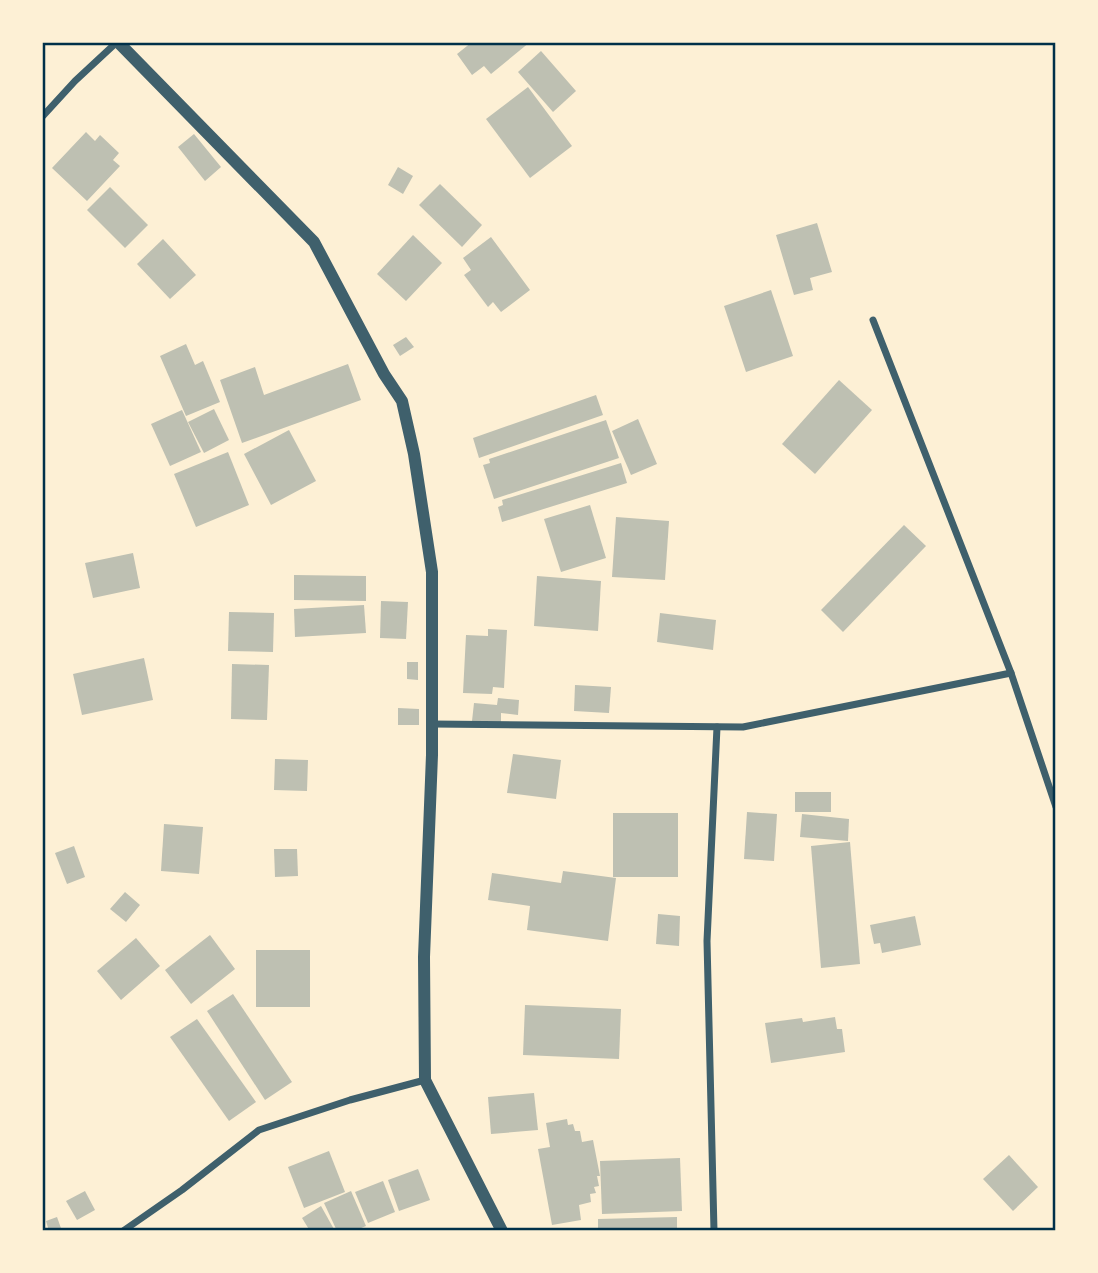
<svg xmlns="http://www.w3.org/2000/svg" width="1098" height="1273" font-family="Inter,sans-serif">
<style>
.building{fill:#bec0b2}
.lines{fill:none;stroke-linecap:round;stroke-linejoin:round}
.minor{stroke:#3f606c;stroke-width:7}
.tertiary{stroke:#3f606c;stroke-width:12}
.neatline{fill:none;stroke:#003049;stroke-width:2.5}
</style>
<rect width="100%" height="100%" fill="#fdf0d5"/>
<g class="building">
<polygon points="472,42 530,42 491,74 484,66 472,75 457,54"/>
<polygon points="541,51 576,91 553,112 518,72"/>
<polygon points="528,87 572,146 530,178 486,119"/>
<polygon points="86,132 95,141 100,135 119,153 113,160 120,166 87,201 52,168"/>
<polygon points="194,134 221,167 205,181 178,147"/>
<polygon points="398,167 413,176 403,194 388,185"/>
<polygon points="440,184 482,225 462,247 419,205"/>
<polygon points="110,187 148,225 125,248 87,210"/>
<polygon points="817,223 832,272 810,278 813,290 794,295 776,235"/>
<polygon points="413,235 442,263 406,301 377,274"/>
<polygon points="491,237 530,290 501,312 493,302 488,307 464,275 471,270 463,258"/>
<polygon points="163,239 196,275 170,299 137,264"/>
<polygon points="771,290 793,356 746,372 724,306"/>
<polygon points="406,337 414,347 400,356 393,345"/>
<polygon points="186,344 195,365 203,361 220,402 186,416 160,356"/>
<polygon points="348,364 361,400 242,443 220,380 255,367 264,395"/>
<polygon points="839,380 872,410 815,474 782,444"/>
<polygon points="596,395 603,415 479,458 473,438"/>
<polygon points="214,409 229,440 204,453 188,422"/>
<polygon points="182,410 201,452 170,466 151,424"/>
<polygon points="638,419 657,464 631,475 612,431"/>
<polygon points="606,420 619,458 494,499 483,465 490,463 489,459"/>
<polygon points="289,430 316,481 271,505 244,454"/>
<polygon points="228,452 249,505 196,527 174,474"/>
<polygon points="621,463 627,483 502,522 498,507 503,505 502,500"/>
<polygon points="590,505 606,558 561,572 544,519"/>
<polygon points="616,517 669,521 665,580 612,577"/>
<polygon points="904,525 926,546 843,632 821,610"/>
<polygon points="133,553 140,588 93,598 85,563"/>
<polygon points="294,575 366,576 366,601 294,600"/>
<polygon points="537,576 601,581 598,631 534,626"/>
<polygon points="381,601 408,602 406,639 380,638"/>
<polygon points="364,605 366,633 295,637 294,609"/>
<polygon points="229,612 274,613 273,652 228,651"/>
<polygon points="660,613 716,620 713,650 657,642"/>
<polygon points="488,629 507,630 504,688 493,687 492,694 463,693 466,635 488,636"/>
<polygon points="144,658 153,700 82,715 73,674"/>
<polygon points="407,662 418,662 418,680 407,679"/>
<polygon points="232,664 269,665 267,720 231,719"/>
<polygon points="575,685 611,687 609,713 574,711"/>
<polygon points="498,698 519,700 518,715 501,713 501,722 472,721 474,703 497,705"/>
<polygon points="398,708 419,709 419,725 398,725"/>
<polygon points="513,754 561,760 556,799 507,793"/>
<polygon points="275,759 308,760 307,791 274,790"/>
<rect x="795" y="792" width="36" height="20"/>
<polygon points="747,812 777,814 774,861 744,859"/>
<rect x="613" y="813" width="65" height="64"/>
<polygon points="802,814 849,819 848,841 800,837"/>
<polygon points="164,824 203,827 199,874 161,871"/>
<polygon points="850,842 860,964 821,968 811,846"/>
<polygon points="74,846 85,877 67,884 55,853"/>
<polygon points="274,849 297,849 298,876 275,877"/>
<polygon points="563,871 616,878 608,941 527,930 530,906 488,900 492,873 561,883"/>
<polygon points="125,892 140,905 126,922 110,909"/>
<polygon points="658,914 680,916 679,946 656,944"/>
<polygon points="915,916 921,945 882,953 880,943 874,944 870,925"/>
<polygon points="210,935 235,969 191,1004 165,970"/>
<polygon points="136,938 160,966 121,1000 97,971"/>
<rect x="256" y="950" width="54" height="57"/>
<polygon points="233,994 292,1082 265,1100 207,1011"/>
<polygon points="525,1005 621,1009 619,1059 523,1055"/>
<polygon points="835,1017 837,1029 842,1029 845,1052 771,1063 765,1023 802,1018 803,1022"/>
<polygon points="197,1019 256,1102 229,1121 170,1037"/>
<polygon points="534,1093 538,1130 491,1134 488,1097"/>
<polygon points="567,1119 568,1125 573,1124 575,1131 580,1131 582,1142 593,1140 600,1176 597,1176 599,1186 594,1187 596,1193 590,1194 591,1202 579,1205 581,1220 552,1225 538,1149 550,1147 546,1123"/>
<polygon points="329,1151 345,1192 304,1208 288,1167"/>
<polygon points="1009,1155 1038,1187 1013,1211 983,1179"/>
<polygon points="680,1158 682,1211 602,1214 600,1161"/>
<polygon points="418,1169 430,1200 399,1211 388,1180"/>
<polygon points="383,1181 395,1212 368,1223 355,1192"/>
<polygon points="85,1191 95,1210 77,1220 66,1201"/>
<polygon points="351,1191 366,1226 354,1231 337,1231 324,1203"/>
<polygon points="321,1206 335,1231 310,1231 302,1218"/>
<polygon points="57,1217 62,1231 49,1231 46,1221"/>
<polygon points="677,1217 677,1231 598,1231 598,1219"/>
</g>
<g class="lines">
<g class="minor">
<polyline points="42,117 75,81 117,42"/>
<polyline points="873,320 1011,673 1056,807"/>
<polyline points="432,724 743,727 1011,673"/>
<polyline points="123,1231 182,1190 259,1130 350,1100 425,1080"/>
<polyline points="714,1231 707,941 717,727"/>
</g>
<polyline class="tertiary" points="118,42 314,242 384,374 402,401 414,454 432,572 432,755 424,957 425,1080 502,1231"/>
</g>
<rect width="1098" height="1273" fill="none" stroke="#fdf0d5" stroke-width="88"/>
<rect x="44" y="44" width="1010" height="1185" class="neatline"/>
</svg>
